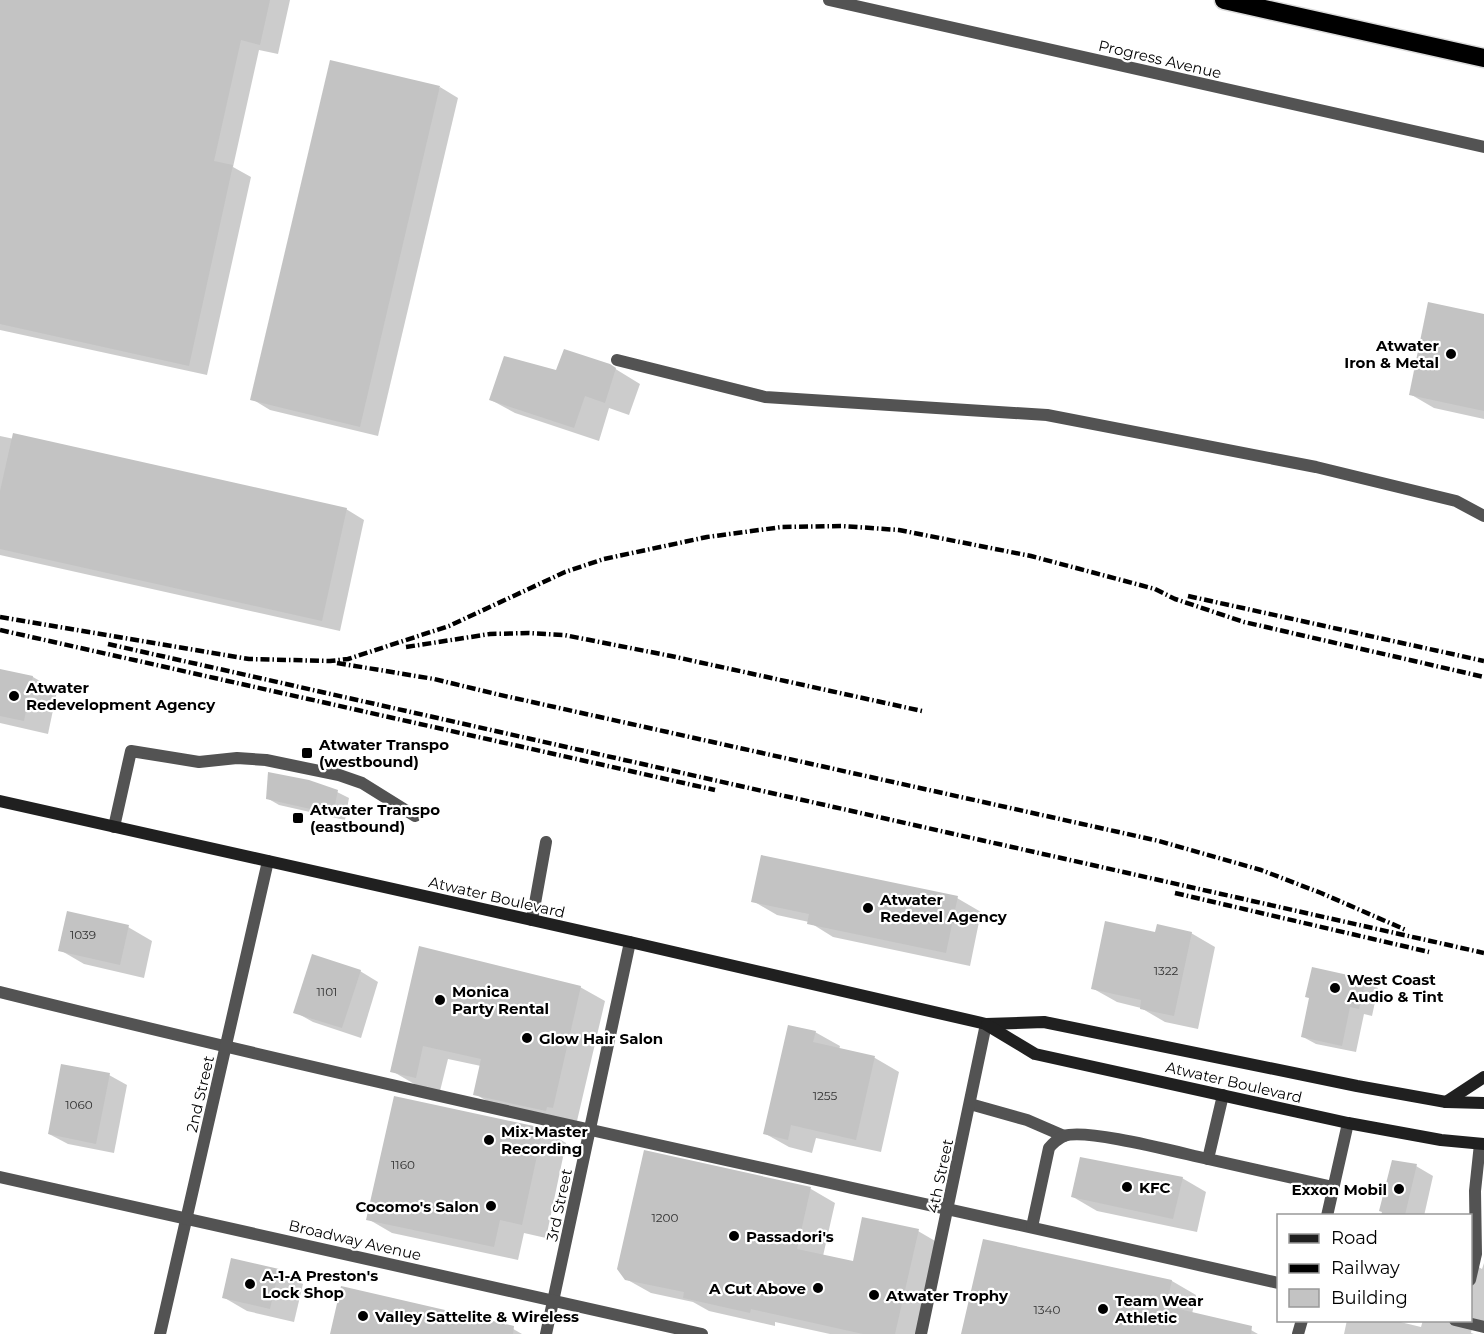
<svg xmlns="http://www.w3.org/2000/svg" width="1484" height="1334" font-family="Montserrat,sans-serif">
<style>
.shadow{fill:#0003}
.building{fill:#c3c3c3}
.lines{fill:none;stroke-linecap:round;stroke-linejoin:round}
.motorway-casing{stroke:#dbdbdb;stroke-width:21}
.service{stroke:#535353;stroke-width:12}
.minor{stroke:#535353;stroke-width:12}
.tertiary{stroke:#535353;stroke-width:12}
.secondary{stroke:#202020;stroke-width:12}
.motorway{stroke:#000;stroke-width:18}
.rail{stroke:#000;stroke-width:4.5;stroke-dasharray:9 3 1.5 3;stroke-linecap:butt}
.poi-dot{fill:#000;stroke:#fff;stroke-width:2}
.labels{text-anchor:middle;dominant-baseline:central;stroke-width:4.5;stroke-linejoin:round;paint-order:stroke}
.number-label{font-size:12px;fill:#313131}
.street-label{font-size:15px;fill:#000;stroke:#fff}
.poi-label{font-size:15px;font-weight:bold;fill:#000;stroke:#fff;text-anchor:start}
</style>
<rect width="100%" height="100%" fill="#fff"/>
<g class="shadow">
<polygon points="1,0 290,0 278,54 259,50 233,167 251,177 207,375 0,330"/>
<polygon points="440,87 458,98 378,436 270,410 252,399"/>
<polygon points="1484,316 1484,419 1434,408 1410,394"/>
<polygon points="609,365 640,384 629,415 609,408 599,441 515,413 491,400 557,372"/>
<polygon points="0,436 346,509 364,520 340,631 0,555"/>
<polygon points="0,670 33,677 57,691 48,734 0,723"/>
<polygon points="337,792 349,798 345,820 279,805 267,798"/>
<polygon points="957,898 981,912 970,966 833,937 809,922 777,915 753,901"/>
<polygon points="128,927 152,941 144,978 84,964 60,950"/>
<polygon points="1191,933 1215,947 1198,1029 1165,1022 1141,1008 1117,1002 1092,988"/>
<polygon points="421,948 580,987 605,1001 577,1121 499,1108 475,1094 481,1066 448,1059 440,1091 416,1085 392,1071"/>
<polygon points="360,971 378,982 361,1038 313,1022 295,1012"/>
<polygon points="1365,981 1378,988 1372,1016 1364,1014 1356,1052 1316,1044 1303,1037"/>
<polygon points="815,1032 840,1046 839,1050 875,1058 899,1072 881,1152 816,1138 812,1153 789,1147 764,1133"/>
<polygon points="109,1075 127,1085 114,1153 68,1144 49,1134"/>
<polygon points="542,1129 566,1143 546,1238 524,1233 518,1260 392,1233 368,1219"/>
<polygon points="645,1152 811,1189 835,1203 823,1256 854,1263 918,1231 942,1245 922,1334 830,1334 775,1322 775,1326 709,1311 693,1302 651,1293 626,1279"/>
<polygon points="1416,1166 1433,1176 1424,1216 1383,1216"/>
<polygon points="1182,1178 1206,1192 1197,1232 1097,1211 1073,1197"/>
<polygon points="984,1241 1172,1281 1196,1295 1192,1314 1242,1325 1258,1334 963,1334"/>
<polygon points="232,1260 279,1270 303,1284 294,1322 247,1311 223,1297"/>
<polygon points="1470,1262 1482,1269 1484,1263 1484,1326 1472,1328 1471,1333 1474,1334 1344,1334 1347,1320 1392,1320 1421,1327 1423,1320 1470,1320"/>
<polygon points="508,1326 522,1334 331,1334"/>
</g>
<g class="building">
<polygon points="0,0 270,0 260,45 241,40 214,161 233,165 189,366 0,324"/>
<polygon points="330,60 440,86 360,427 250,400"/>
<polygon points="1428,302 1484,314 1484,411 1409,395"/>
<polygon points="564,349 610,364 616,368 605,403 585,396 574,428 489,400 504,356 556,370"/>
<polygon points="13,433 347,508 322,621 0,549 0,491"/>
<polygon points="0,669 33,676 24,721 0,716"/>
<polygon points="268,772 309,780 338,790 333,814 266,799"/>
<polygon points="761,855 958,896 946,953 807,924 809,914 751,902"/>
<polygon points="67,911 129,925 120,965 58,951"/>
<polygon points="1105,921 1155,932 1157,924 1192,932 1174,1016 1140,1009 1141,1000 1091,989"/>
<polygon points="419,946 581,986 553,1108 547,1107 546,1111 473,1095 481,1059 423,1046 416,1078 390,1072"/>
<polygon points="312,954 361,970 342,1028 293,1013"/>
<polygon points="1312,967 1366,979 1359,1009 1350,1007 1342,1046 1301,1037 1309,998 1305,997"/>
<polygon points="788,1025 816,1031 813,1042 875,1056 856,1140 791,1125 788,1140 763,1134"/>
<polygon points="61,1064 110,1073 96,1144 48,1134"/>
<polygon points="394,1096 543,1128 522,1225 500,1220 494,1247 366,1220"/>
<polygon points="644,1150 811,1187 797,1249 853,1261 862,1217 919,1229 895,1334 863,1334 751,1309 750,1313 683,1298 684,1292 625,1280 617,1269"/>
<polygon points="1080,1157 1183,1177 1173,1219 1071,1197"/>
<polygon points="1392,1160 1417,1164 1405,1215 1381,1215 1382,1212 1379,1211"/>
<polygon points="983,1239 1172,1280 1166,1306 1252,1326 1251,1334 961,1334"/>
<polygon points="231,1258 279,1269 270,1309 222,1298"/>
<polygon points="341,1286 514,1326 513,1334 330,1334"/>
</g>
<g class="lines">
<defs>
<polyline id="motorway" points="1224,0 1484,58"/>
</defs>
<use href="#motorway" class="motorway-casing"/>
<g class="service">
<polyline points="617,360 765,397 1047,415 1316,467 1456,501 1484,516"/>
<polyline points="114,827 131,751 199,762 237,758 266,760 339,775 362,783 415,816"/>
<polyline points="532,920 546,842"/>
<path d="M0 992C424 1097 852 1186 1278 1283"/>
<polyline points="1223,1095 1208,1159 1333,1187"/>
<polyline points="970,1104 1027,1120 1064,1136"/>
<path d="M1032 1227 1049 1148C1053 1143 1058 1139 1064 1136 1087 1128 1180 1153 1208 1159"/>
<polyline points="1470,1280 1476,1254 1475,1191 1480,1144"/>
<polyline points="1455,1320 1484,1327"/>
</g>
<g class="minor">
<polyline points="829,0 1484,147"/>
<polyline points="1327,1216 1348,1123"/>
<polyline points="160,1334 268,861"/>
<polyline points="546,1334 630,942"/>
<polyline points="921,1334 986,1024"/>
<polyline points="1298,1334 1302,1320"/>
</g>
<polyline class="tertiary" points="0,1177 702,1334"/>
<g class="secondary">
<polyline points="0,801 630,942 986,1024 1044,1022 1357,1086 1446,1102 1484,1103"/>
<polyline points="987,1025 1035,1054 1348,1123 1441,1140 1484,1144"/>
<polyline points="1446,1102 1484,1077"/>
</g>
<use href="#motorway" class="motorway"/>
<g class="rail">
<polyline points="1188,596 1484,661"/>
<polyline points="0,617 249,659 330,661 348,659 449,626 565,572 604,559 707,537 782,527 842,526 899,530 1031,556 1155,589 1175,599 1244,622 1484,677"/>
<polyline points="0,630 715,790"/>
<polyline points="108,644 1484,953"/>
<polyline points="406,647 490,634 529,633 564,635 671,656 922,711"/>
<polyline points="337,663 434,679 496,694 1159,841 1261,870 1321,893 1406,930"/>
<polyline points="1175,893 1429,952"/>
</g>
</g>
<g class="poi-dot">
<circle cx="1451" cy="354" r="6"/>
<circle cx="14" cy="696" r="6"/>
<rect x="301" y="747" width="12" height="12" rx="3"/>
<rect x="292" y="812" width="12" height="12" rx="3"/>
<circle cx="868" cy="908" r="6"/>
<circle cx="1335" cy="988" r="6"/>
<circle cx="440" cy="1000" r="6"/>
<circle cx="527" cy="1038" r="6"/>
<circle cx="489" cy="1140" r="6"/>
<circle cx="1127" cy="1187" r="6"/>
<circle cx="1399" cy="1189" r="6"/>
<circle cx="491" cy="1206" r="6"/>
<circle cx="734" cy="1236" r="6"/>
<circle cx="250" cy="1284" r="6"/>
<circle cx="818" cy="1288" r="6"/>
<circle cx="874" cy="1295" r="6"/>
<circle cx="1103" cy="1309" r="6"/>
<circle cx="363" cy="1316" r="6"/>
</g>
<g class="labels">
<g class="number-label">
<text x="83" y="934">1039</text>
<text x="1166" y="970">1322</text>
<text x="327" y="991">1101</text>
<text x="825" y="1095">1255</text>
<text x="79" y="1104">1060</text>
<text x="403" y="1164">1160</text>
<text x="665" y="1217">1200</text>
<text x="1047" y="1309">1340</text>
</g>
<g class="street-label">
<text transform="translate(1160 59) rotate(13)">Progress Avenue</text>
<text transform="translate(497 897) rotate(13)">Atwater Boulevard</text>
<text transform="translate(1234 1082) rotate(13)">Atwater Boulevard</text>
<text transform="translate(200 1094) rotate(-77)">2nd Street</text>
<text transform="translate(940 1176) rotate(-78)">4th Street</text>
<text transform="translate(559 1205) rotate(-78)">3rd Street</text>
<text transform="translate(355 1240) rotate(13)">Broadway Avenue</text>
</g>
<g class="poi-label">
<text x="1439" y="345" text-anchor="end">Atwater<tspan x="1439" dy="17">Iron &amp; Metal</tspan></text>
<text x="26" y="687">Atwater<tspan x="26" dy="17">Redevelopment Agency</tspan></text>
<text x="319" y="744">Atwater Transpo<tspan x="319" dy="17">(westbound)</tspan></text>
<text x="310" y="809">Atwater Transpo<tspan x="310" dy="17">(eastbound)</tspan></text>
<text x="880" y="899">Atwater<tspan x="880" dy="17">Redevel Agency</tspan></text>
<text x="1347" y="979">West Coast<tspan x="1347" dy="17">Audio &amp; Tint</tspan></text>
<text x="452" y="991">Monica<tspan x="452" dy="17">Party Rental</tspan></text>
<text x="539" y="1038">Glow Hair Salon</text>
<text x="501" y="1131">Mix-Master<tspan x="501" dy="17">Recording</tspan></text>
<text x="1139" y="1187">KFC</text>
<text x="1387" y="1189" text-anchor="end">Exxon Mobil</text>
<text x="479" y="1206" text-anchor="end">Cocomo's Salon</text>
<text x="746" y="1236">Passadori's</text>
<text x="262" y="1275">A-1-A Preston's<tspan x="262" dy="17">Lock Shop</tspan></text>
<text x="806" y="1288" text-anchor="end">A Cut Above</text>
<text x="886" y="1295">Atwater Trophy</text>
<text x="1115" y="1300">Team Wear<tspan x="1115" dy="17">Athletic</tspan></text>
<text x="375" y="1316">Valley Sattelite &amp; Wireless</text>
</g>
</g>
<rect x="1277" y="1214" width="195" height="108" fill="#ffffff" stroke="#999999" stroke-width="1.5"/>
<rect x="1289" y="1234" width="30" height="9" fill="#202020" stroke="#999999" stroke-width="1.5"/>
<text x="1331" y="1244" font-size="18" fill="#000000">Road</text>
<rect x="1289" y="1264" width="30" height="9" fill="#000000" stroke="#999999" stroke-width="1.5"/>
<text x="1331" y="1274" font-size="18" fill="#000000">Railway</text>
<rect x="1289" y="1289" width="30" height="18" fill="#c3c3c3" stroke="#999999" stroke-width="1.5"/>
<text x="1331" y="1304" font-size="18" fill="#000000">Building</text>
</svg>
